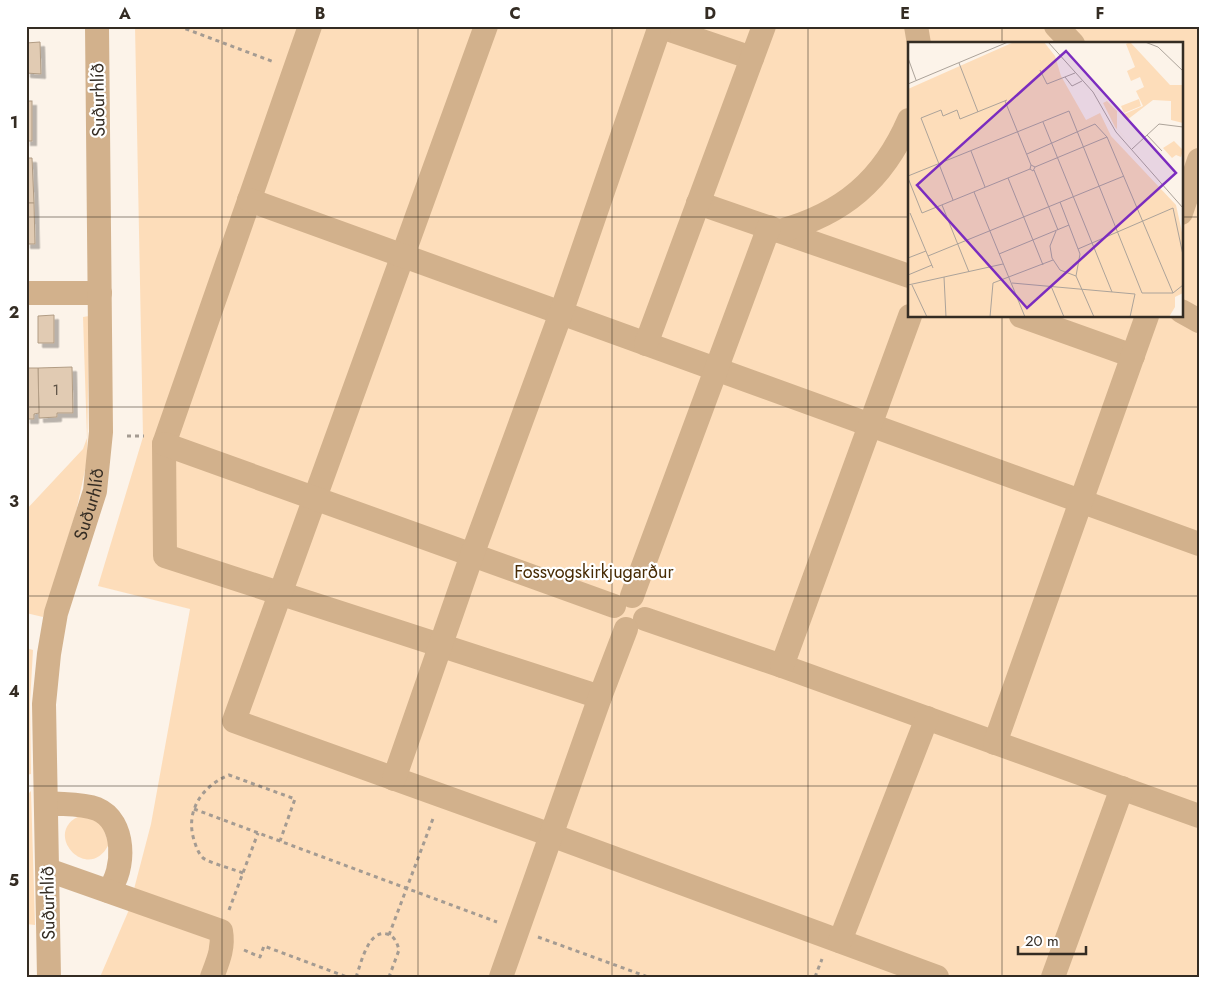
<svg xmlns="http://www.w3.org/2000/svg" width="1225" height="1003" font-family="Jost,sans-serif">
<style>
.green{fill:#fdddba;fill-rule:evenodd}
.building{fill:#e1cbb3;stroke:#b19c84;filter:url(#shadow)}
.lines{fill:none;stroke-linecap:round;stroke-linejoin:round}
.path{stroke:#a49b92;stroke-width:3;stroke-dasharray:4 4;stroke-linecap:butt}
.minor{stroke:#d2b18c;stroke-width:24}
.grid{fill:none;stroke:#342c23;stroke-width:1;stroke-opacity:0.55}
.labels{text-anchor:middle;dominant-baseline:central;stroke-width:4.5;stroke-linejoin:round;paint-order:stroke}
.number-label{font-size:15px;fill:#5f5447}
.street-label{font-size:18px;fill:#342c23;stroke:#fff}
.park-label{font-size:18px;fill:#472b04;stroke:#fff}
.inset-road{fill:none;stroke:#aca39a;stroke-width:1}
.view{fill:#7b2cbf;fill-opacity:0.15;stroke:#7b2cbf;stroke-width:2.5}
.inset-edge{fill:none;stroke:#342c23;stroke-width:2.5}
.neatline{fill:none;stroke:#342c23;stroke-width:2}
.grid-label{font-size:16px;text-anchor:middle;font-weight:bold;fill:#342c23}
</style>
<defs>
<filter id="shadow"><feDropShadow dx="4.5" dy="4.5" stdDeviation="0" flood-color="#0004"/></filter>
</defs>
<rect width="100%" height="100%" fill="#fcf3e9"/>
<g class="green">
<path d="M135 26H1199V977H100L128 912 151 824 190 609 98 586 143 437ZM909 44H1181V316H909Z"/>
<polygon points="89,316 87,461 76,512 43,617 26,613 26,510 83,449 87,438 83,317"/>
<polygon points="26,648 33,650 30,703 31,774 26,775"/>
<polygon points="31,791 35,925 26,924 26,796"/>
<path d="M82 815 100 819 109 844C88 886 39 831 82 815Z"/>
</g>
<g class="building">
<polygon points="40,42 41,74 26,73 26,43"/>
<rect x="26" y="101" width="6" height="40"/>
<polygon points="26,158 32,158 34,203 26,203"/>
<polygon points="26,203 34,203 35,244 26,244"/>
<polygon points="54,315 54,343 38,343 38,316"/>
<polygon points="72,367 73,413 57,413 57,417 39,418 38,368"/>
<polygon points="26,368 38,368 39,413 34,414 34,419 26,419"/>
</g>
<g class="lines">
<g class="path">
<polyline points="178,26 274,62"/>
<polyline points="127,436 144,436"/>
<polyline points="194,809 497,922"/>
<path d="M243 873C235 870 208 862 203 858 198 853 196 846 194 840 185 811 202 786 229 775L295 799 280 841"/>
<polyline points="229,910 258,833"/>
<polyline points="389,935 434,816"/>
<polyline points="538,937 648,977"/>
<polyline points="244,950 260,957 264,946 347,977"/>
<path d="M356 977C361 964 368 929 387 934 394 936 397 942 399 950L389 977"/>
<polyline points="815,977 822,959"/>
</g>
<g class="minor">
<polyline points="310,26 164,444 165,556 600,697"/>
<polyline points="486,26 234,721 551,835 937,977"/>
<polyline points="658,26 752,58"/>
<polyline points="916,26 919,44"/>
<polyline points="1056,26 1073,44"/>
<polyline points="249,200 1199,544"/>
<polyline points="698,203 909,276"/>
<polyline points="1181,213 1199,160"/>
<path d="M780 231C843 214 883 180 909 120"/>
<polyline points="26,293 100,293"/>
<polyline points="1181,311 1199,321"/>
<polyline points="1021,316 1133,356"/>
<polyline points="646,344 764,26"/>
<polyline points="164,444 614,606"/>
<polyline points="632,596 769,227"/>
<polyline points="645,619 782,666 1199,816"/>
<polyline points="782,666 910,316"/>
<polyline points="995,743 1147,316"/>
<polyline points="394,779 472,555 561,313 660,26"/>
<path d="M47 803C63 805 81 803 97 809 126 821 126 870 108 891"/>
<path d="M48 870 221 931C224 948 218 961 212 977"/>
<polyline points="840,941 927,718"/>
<path id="s1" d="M49 977 44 704 49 654 56 613 95 491 101 432 97 26"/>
<polyline points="501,977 600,697 626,629"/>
<polyline points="1053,977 1122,788"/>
</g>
</g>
<path class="grid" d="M222 26V977M418 26V977M612 26V977M808 26V977M1002 26V44M26 217H909M1181 217H1199M1002 316V977M26 407H1199M26 596H1199M26 786H1199"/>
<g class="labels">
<g class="number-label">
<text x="56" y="390">1</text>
</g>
<g class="street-label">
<text transform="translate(98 100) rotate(-91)">Suðurhlíð</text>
<text stroke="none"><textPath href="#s1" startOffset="479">Suðurhlíð</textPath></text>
<text transform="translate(48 903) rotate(-91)">Suðurhlíð</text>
</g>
<g class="park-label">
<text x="594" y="572">Fossvogskirkjugarður</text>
</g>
</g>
<g transform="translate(908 42)">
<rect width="275" height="275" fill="#fcf3e9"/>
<path d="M106 0H136L147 14 153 34 178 78 192 71 203 94 268 163 275 195V251L267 255V265L261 275H0V47ZM222 0 262 43H275V81L263 78V59L245 58 219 78 214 73 235 64 228 49 236 45 232 35 223 39 219 29 227 25 218 2ZM231 57 233 64 216 71 213 64ZM199 59 209 69V87L223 103 207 85 195 61ZM266 99 275 108 273 115 268 113 264 116 255 106Z" fill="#fdddba"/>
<path class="inset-road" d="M140 0 185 50 208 90 275 166M237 0 250 5 275 29M0 16 8 38M51 21 70 70M132 28 139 42 167 31M157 35 164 44 174 39M0 42 100 0M97 59 123 123M135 80 204 250M239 93 254 109M224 107 251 82 275 85M63 109 77 145M119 112 187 82 199 95 265 251M127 125 199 95M126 128 150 188M0 134 161 69 234 251M0 136 14 171 122 127 123 123 127 125 125 129 122 127M100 136 135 223M66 150 117 275M45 158 13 76 33 68 35 74 49 68 52 77 99 58M34 163 61 230M2 171 25 226M148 189 142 204 144 216 152 228 168 234 172 212 152 160M170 207 265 166 275 213M91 212 161 183M20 214 216 134M0 216 18 209M0 233 24 223M168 234 186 275M36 235 38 275M104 241 227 252 222 275M0 243 95 222M4 243 19 275M143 244 156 275M234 251H265L275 243M82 275 85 241 145 218"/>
<path class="view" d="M158 9 268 131 119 266 9 143Z"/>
<rect width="275" height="275" class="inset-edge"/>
</g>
<rect width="1225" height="1003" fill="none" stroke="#ffffff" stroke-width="55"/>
<path d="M1018 946v8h68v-8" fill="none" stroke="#342c23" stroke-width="2.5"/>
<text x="1025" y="946" font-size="15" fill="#342c23" stroke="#ffffff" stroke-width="4" paint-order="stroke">20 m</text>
<rect x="28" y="28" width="1170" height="948" class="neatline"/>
<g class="grid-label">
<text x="125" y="19">A</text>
<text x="320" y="19">B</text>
<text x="515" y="19">C</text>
<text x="710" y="19">D</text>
<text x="905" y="19">E</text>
<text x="1100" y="19">F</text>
<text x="14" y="128">1</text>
<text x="14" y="318">2</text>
<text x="14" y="507">3</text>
<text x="14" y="697">4</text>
<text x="14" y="886">5</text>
</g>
</svg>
